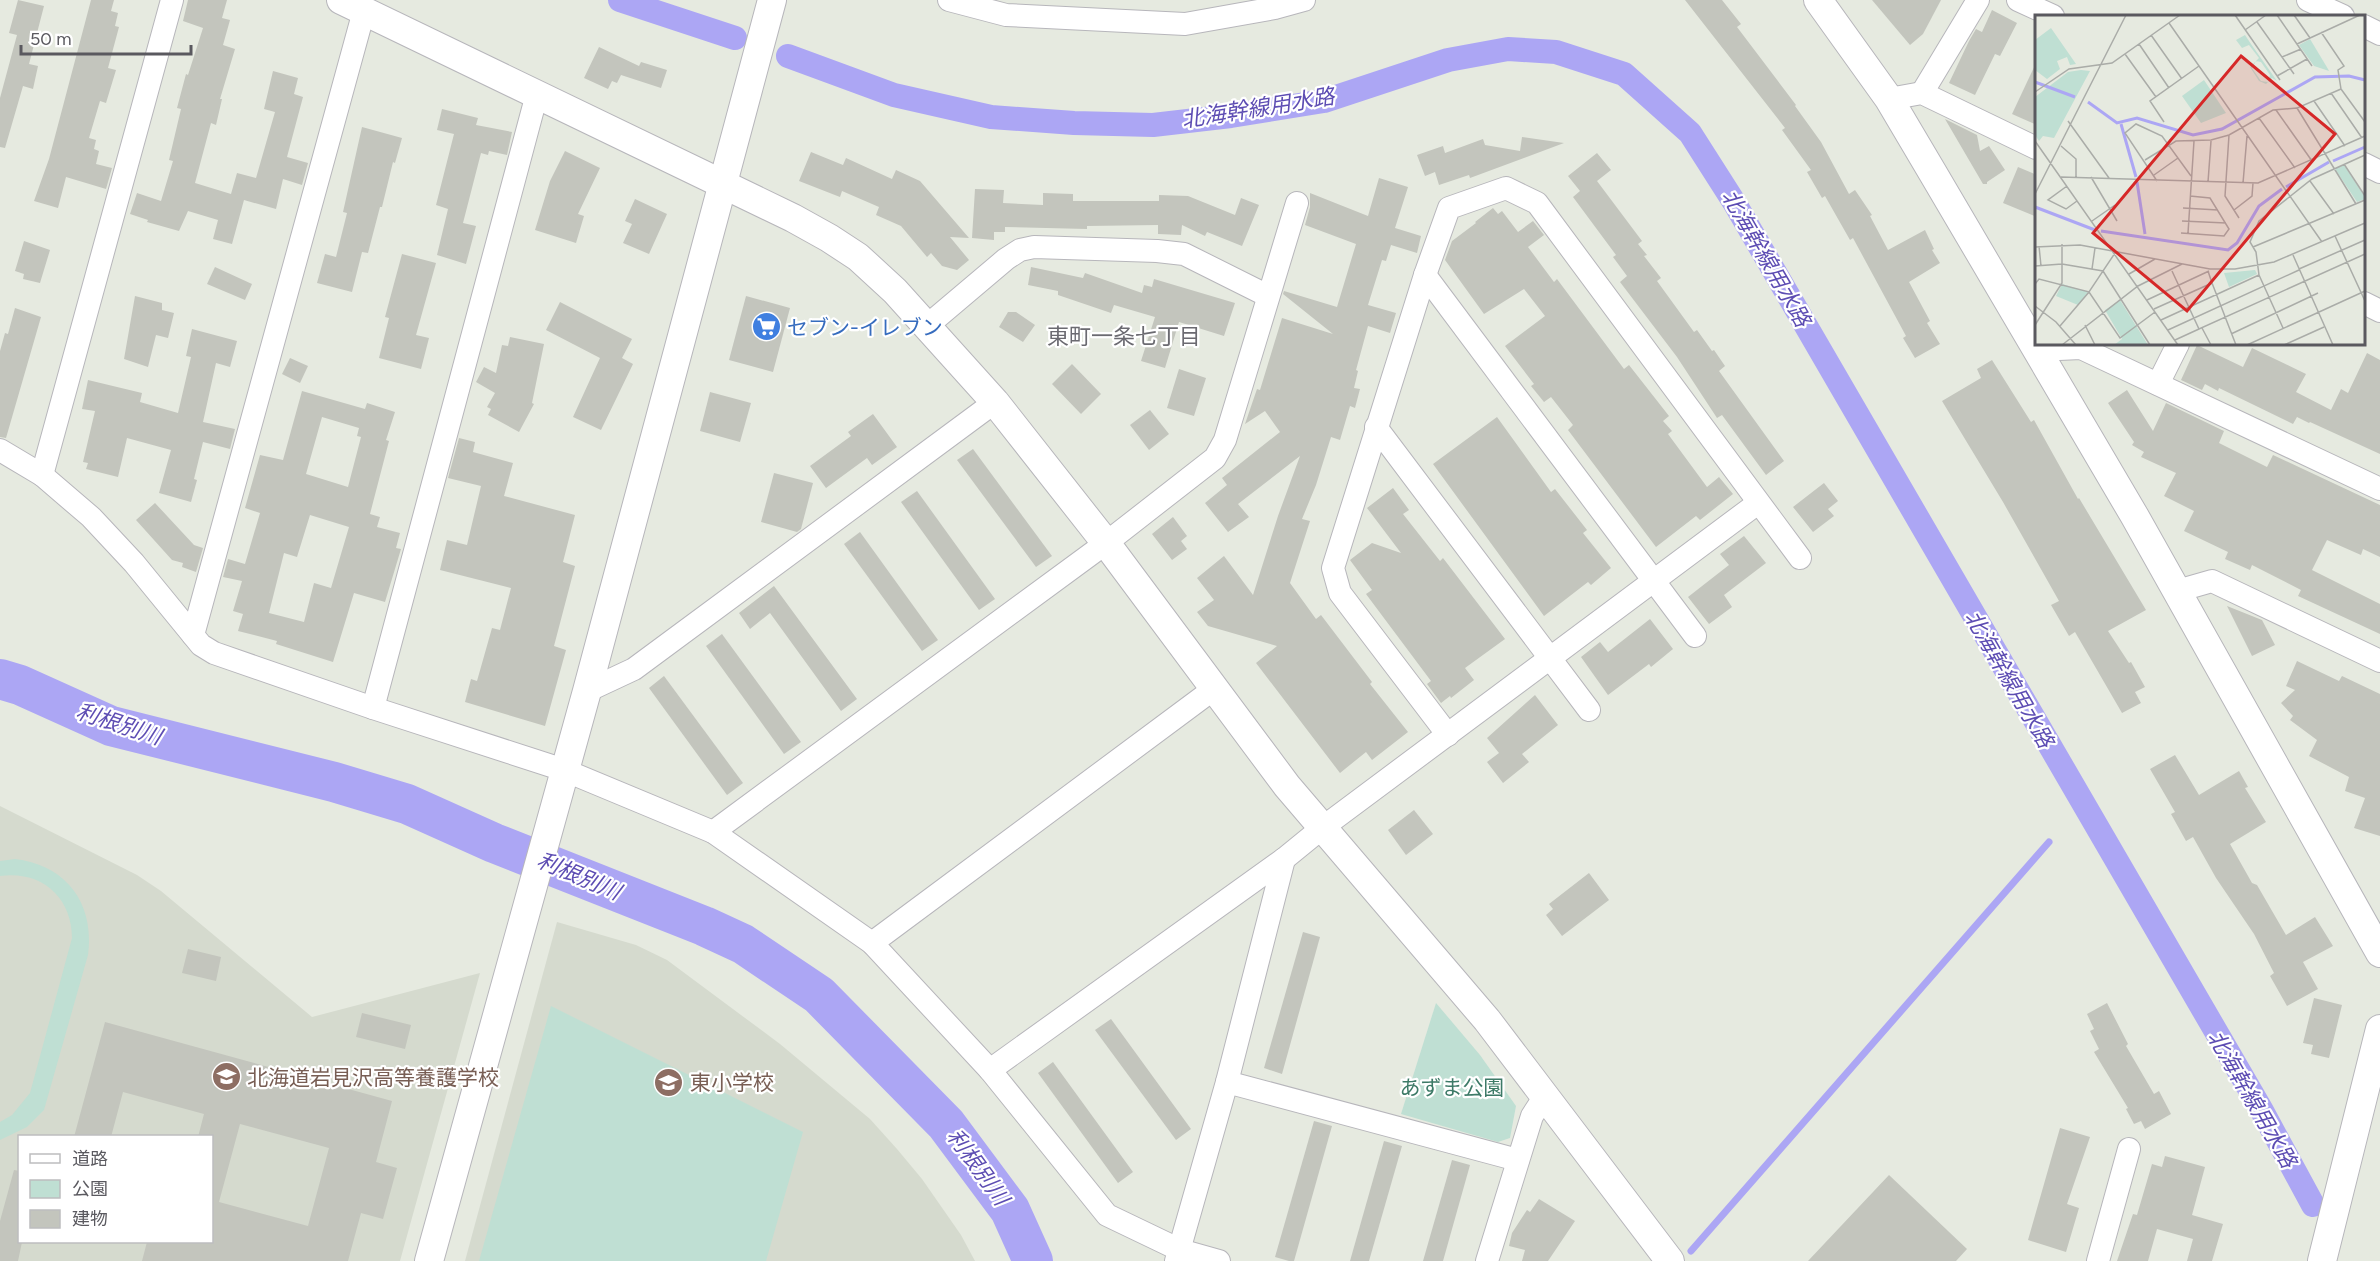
<svg xmlns="http://www.w3.org/2000/svg" width="2380" height="1261" font-family="Figtree,'Noto Sans JP',sans-serif">
<style>
.education{fill:#d5dace;fill-rule:evenodd}
.green{fill:#bfdfd3}
.lines{fill:none;stroke-linecap:round;stroke-linejoin:round}
.stream{stroke:#aca6f4;stroke-width:7}
.canal{stroke:#aca6f4;stroke-width:24}
.river{stroke:#aca6f4;stroke-width:40}
.building{fill:#c3c5bd;fill-rule:evenodd}
.minor-casing{stroke:#b7b6bb;stroke-width:24}
.tertiary-casing{stroke:#b7b6bb;stroke-width:30}
.minor{stroke:#fff;stroke-width:22}
.tertiary{stroke:#fff;stroke-width:28}
.labels{text-anchor:middle;dominant-baseline:central;stroke-width:4.5;stroke-linejoin:round;paint-order:stroke}
.shop-label{font-size:21px;fill:#366cbe;stroke:#fff;text-anchor:start}
.education-label{font-size:21px;fill:#785e54;stroke:#fff;text-anchor:start}
.park-label{font-size:21px;fill:#3d7a67;stroke:#fff}
.water-label{font-size:22px;font-style:italic;fill:#5d4db3;stroke:#fff}
.neighbourhood-label{font-size:22px;fill:#6b6a71;stroke:#fff}
.inset-river{fill:none;stroke:#aca6f4;stroke-width:3}
.inset-road{fill:none;stroke:#aaaca8;stroke-width:1.5}
.view{fill:#d62828;fill-opacity:0.15;stroke:#d62828;stroke-width:3}
.inset-edge{fill:none;stroke:#5a595f;stroke-width:3}
</style>
<rect width="100%" height="100%" fill="#e6eae0"/>
<g class="education">
<path d="M0 806 137 875 161 891 312 1017 480 973 400 1261H0ZM20 1136H212V1242H20Z"/>
<polygon points="557,922 636,945 667,960 780,1044 870,1119 897,1149 922,1179 961,1235 975,1261 465,1261"/>
</g>
<g class="green">
<path d="M15 859C66 865 95 903 88 955L44 1110 27 1127 0 1140V1122L12 1115 30 1093 72 938C72 897 41 870 0 876V861Z"/>
<polygon points="1436,1003 1480,1055 1516,1106 1510,1138 1498,1142 1401,1114"/>
<polygon points="551,1006 803,1132 766,1261 479,1261"/>
</g>
<g class="lines">
<polyline class="stream" points="1691,1251 2049,842"/>
<g class="canal">
<polyline points="620,0 735,38"/>
<polyline points="788,56 894,95 991,117 1074,123 1153,125 1231,116 1324,101 1448,60 1508,49 1556,52 1624,74 1690,133 1734,202 2261,1109 2313,1205"/>
</g>
<polyline class="river" points="0,679 20,685 111,726 334,782 407,804 494,843 704,926 743,944 819,995 946,1124 1010,1210 1033,1261"/>
</g>
<g class="building">
<polygon points="18,0 44,6 29,64 38,66 33,89 23,86 5,148 0,147 0,98 17,35 9,33"/>
<polygon points="91,0 114,0 111,11 118,13 115,26 119,27 108,68 116,70 106,103 100,101 89,138 96,140 94,149 99,151 96,164 112,168 106,189 66,177 58,208 34,201 49,159"/>
<polygon points="188,0 227,0 222,18 230,20 223,45 235,49 220,99 222,99 216,125 211,123 195,183 231,194 237,173 256,178 275,112 264,109 273,71 298,78 294,94 303,97 287,157 308,163 302,185 283,179 276,209 244,200 232,244 213,239 218,220 188,211 179,231 147,222 148,220 130,214 137,193 161,201 173,161 169,160 181,109 177,108 186,74 188,75 203,28 183,21"/>
<polygon points="1685,0 1722,0 1741,24 1737,27 1796,105 1795,106 1821,142 1849,194 1855,190 1872,215 1870,216 1888,250 1925,230 1934,249 1932,250 1940,263 1909,282 1930,321 1927,323 1940,344 1915,358 1903,338 1906,336 1853,238 1850,240 1825,196 1822,198 1807,172 1811,170 1782,130 1785,128"/>
<polygon points="1872,0 1941,0 1923,34 1910,45"/>
<polygon points="1992,10 2017,23 2000,56 1995,54 1975,95 1949,83 1969,41 1976,29 1982,32"/>
<polygon points="599,47 639,66 641,62 667,70 661,88 621,75 617,83 612,81 608,89 584,78"/>
<polygon points="2037,61 2037,125 2012,114"/>
<polygon points="442,109 478,118 476,125 512,132 507,155 489,151 488,155 481,153 463,223 476,226 466,264 437,255 448,209 436,205 454,134 437,130"/>
<polygon points="1945,119 1977,135 1980,151 1989,146 2005,170 1987,182 1987,184 1983,184"/>
<polygon points="362,127 402,138 395,163 393,162 382,207 380,207 368,253 362,252 352,292 317,283 325,254 336,257 347,213 343,212"/>
<polygon points="1522,137 1564,143 1470,178 1469,175 1439,185 1435,172 1425,176 1417,155 1443,146 1445,153 1483,139 1485,145 1520,151"/>
<polygon points="565,151 600,168 578,214 584,216 576,243 535,230 550,181"/>
<polygon points="811,152 843,165 846,158 892,179 896,170 920,181 969,238 950,237 969,260 957,270 942,266 931,253 927,257 901,226 876,215 879,207 842,191 840,197 799,181"/>
<polygon points="1597,153 1611,170 1597,181 1642,241 1638,244 1647,255 1644,256 1661,278 1657,281 1694,332 1697,330 1712,351 1714,350 1725,366 1719,371 1784,461 1766,475 1722,415 1717,418 1677,357 1620,282 1627,276 1613,257 1616,255 1573,197 1580,191 1568,176"/>
<polygon points="2018,167 2037,175 2037,217 2003,203"/>
<polygon points="1379,178 1408,187 1395,228 1421,236 1417,253 1391,245 1386,261 1382,260 1368,305 1396,313 1390,333 1368,326 1356,370 1358,371 1354,388 1360,389 1355,408 1350,406 1340,440 1331,437 1316,485 1302,519 1310,521 1290,583 1316,619 1321,615 1372,682 1370,684 1408,732 1372,760 1366,752 1340,773 1256,663 1277,646 1208,626 1197,612 1214,600 1197,578 1224,556 1253,595 1278,516 1300,456 1238,504 1249,517 1228,532 1205,503 1227,485 1222,478 1280,432 1265,411 1245,424 1257,389 1260,390 1282,318 1333,334 1283,294 1284,291 1337,307 1356,244 1305,225 1310,207 1310,193 1368,216"/>
<polygon points="975,189 1004,190 1003,203 1043,205 1043,193 1073,194 1073,201 1159,201 1159,195 1188,196 1235,215 1241,198 1259,205 1242,246 1207,232 1205,236 1182,225 1181,235 1158,234 1158,225 1087,226 1087,229 1005,227 1005,232 994,232 994,240 972,238"/>
<polygon points="635,199 667,214 649,254 623,243 632,224 625,221"/>
<polygon points="1493,208 1498,214 1502,211 1518,232 1533,221 1544,235 1528,247 1554,282 1557,279 1624,369 1629,365 1669,416 1663,421 1672,431 1668,434 1707,487 1719,477 1733,494 1700,520 1696,516 1656,547 1568,430 1573,425 1551,397 1544,402 1531,386 1534,384 1505,346 1545,316 1524,289 1484,314 1445,260 1452,241 1476,223 1475,222"/>
<polygon points="24,241 50,250 40,283 23,279 24,274 15,271"/>
<polygon points="402,254 436,263 416,335 429,338 421,369 379,358 389,318 385,317"/>
<polygon points="215,267 252,284 245,300 207,284"/>
<polygon points="1031,267 1083,278 1085,273 1142,293 1144,285 1152,287 1154,279 1235,303 1224,336 1179,322 1165,368 1141,361 1155,317 1114,305 1111,313 1058,295 1058,291 1028,285"/>
<polygon points="135,296 162,303 162,310 174,313 168,338 156,335 148,367 124,359"/>
<polygon points="746,296 790,308 773,372 729,360"/>
<polygon points="560,302 632,339 622,358 633,364 601,430 573,417 600,358 546,330"/>
<polygon points="15,308 41,317 6,438 0,437 0,351 5,333 8,334"/>
<polygon points="1008,312 1016,312 1035,325 1023,342 999,327"/>
<polygon points="192,329 237,341 230,367 216,363 203,422 235,429 230,449 203,442 194,479 197,480 191,502 159,493 171,450 127,438 118,477 86,469 88,463 83,462 95,411 82,409 88,380 142,393 140,402 178,413 191,357 186,356"/>
<polygon points="510,337 544,344 532,403 534,404 519,432 488,415 491,409 487,407 495,393 476,382 484,367 496,373 502,345 508,346"/>
<polygon points="2197,345 2243,367 2252,348 2306,374 2296,392 2331,410 2341,389 2348,393 2367,353 2380,360 2380,454 2310,422 2309,423 2297,417 2293,424 2219,388 2218,391 2205,384 2202,390 2181,380"/>
<polygon points="290,358 308,366 300,383 282,374"/>
<polygon points="1992,360 2031,422 2034,420 2078,499 2079,498 2146,610 2108,631 2129,663 2131,662 2145,687 2135,692 2141,703 2122,713 2075,632 2069,636 2051,605 2059,601 2003,502 1942,401 1981,378 1977,369"/>
<polygon points="1072,364 1101,394 1081,414 1052,384"/>
<polygon points="1179,369 1206,378 1194,416 1167,408"/>
<polygon points="2127,390 2153,431 2166,403 2224,431 2219,443 2267,467 2273,455 2380,505 2380,557 2363,549 2361,555 2327,540 2312,570 2380,604 2380,634 2298,596 2301,590 2252,565 2250,570 2225,559 2228,552 2184,531 2194,511 2164,496 2176,473 2141,457 2144,452 2132,445 2134,442 2108,403"/>
<path d="M302 391 365 409 367 403 395 412 386 440 389 441 370 514 380 517 377 527 400 533 396 548 401 549 385 602 354 593 333 662 276 644 277 641 238 631 243 614 233 611 242 581 223 577 228 559 245 564 260 513 245 508 260 455 283 460ZM322 417 359 428 357 436 361 437 348 487 306 474ZM310 515 349 527 331 588 314 583 304 622 269 613 284 553 297 557Z"/>
<polygon points="710,392 751,403 740,442 700,431"/>
<polygon points="1150,410 1169,434 1149,450 1130,425"/>
<polygon points="873,414 897,447 872,465 867,458 826,488 810,466 851,436 848,432"/>
<polygon points="1497,417 1551,492 1555,489 1587,530 1583,533 1611,568 1591,585 1588,582 1544,616 1433,464"/>
<polygon points="459,438 475,442 473,452 513,463 504,496 575,515 563,562 575,566 554,646 566,650 545,726 465,702 471,679 477,681 492,628 500,630 511,588 440,570 447,540 467,545 481,486 448,478"/>
<polygon points="973,449 1052,556 1036,567 957,460"/>
<polygon points="774,473 813,483 801,529 797,532 761,522"/>
<polygon points="1824,483 1838,501 1828,509 1834,516 1813,532 1793,507"/>
<polygon points="1393,488 1409,510 1403,514 1440,561 1443,558 1505,639 1465,668 1474,680 1451,698 1450,696 1441,703 1427,684 1431,681 1366,594 1372,590 1350,560 1372,543 1401,553 1367,508"/>
<polygon points="917,491 995,599 979,610 901,502"/>
<polygon points="155,503 194,545 203,548 196,572 182,567 183,563 172,560 136,520"/>
<polygon points="1173,517 1187,536 1181,541 1187,549 1172,560 1152,534"/>
<polygon points="860,532 938,640 922,651 844,544"/>
<polygon points="1744,536 1766,563 1724,595 1732,607 1709,624 1688,597 1729,565 1720,554"/>
<polygon points="774,586 857,699 841,711 770,613 750,629 739,613"/>
<polygon points="2227,606 2262,620 2275,645 2252,656"/>
<polygon points="1650,619 1673,649 1651,667 1649,664 1608,695 1581,657 1600,642 1608,652"/>
<polygon points="722,634 801,742 784,754 706,646"/>
<polygon points="2297,661 2339,681 2342,676 2380,694 2380,836 2354,828 2365,798 2345,791 2349,777 2309,756 2317,740 2290,720 2293,716 2281,703 2295,690 2286,686"/>
<polygon points="664,676 743,783 727,795 649,688"/>
<polygon points="1535,695 1558,725 1522,754 1529,762 1503,783 1487,762 1499,753 1487,738"/>
<polygon points="2175,755 2199,795 2239,771 2248,787 2245,788 2266,822 2230,844 2252,883 2257,885 2286,935 2315,917 2333,946 2303,962 2318,989 2287,1006 2270,976 2274,973 2254,934 2216,878 2193,837 2186,841 2171,814 2175,812 2150,769"/>
<polygon points="1414,810 1433,834 1406,855 1388,830"/>
<polygon points="1589,873 1609,900 1562,936 1546,915 1553,909 1549,904"/>
<polygon points="1303,932 1320,937 1282,1074 1264,1068"/>
<polygon points="188,949 221,957 216,981 182,973"/>
<polygon points="2314,998 2342,1005 2329,1058 2311,1054 2313,1045 2303,1043"/>
<polygon points="2107,1003 2128,1044 2126,1046 2154,1094 2159,1091 2171,1114 2145,1129 2141,1121 2134,1124 2126,1109 2128,1108 2094,1052 2099,1049 2090,1031 2094,1029 2087,1014"/>
<polygon points="362,1013 411,1025 405,1049 356,1037"/>
<polygon points="1111,1019 1191,1129 1176,1140 1095,1030"/>
<path d="M105 1022 392 1101 376 1162 397 1168 383 1219 361 1213 348 1261H142L147 1242H212V1137H198L204 1114 123 1092 111 1137H74ZM240 1124 329 1148 308 1226 219 1202Z"/>
<polygon points="1053,1062 1133,1172 1118,1183 1038,1073"/>
<polygon points="1314,1121 1332,1126 1294,1261 1289,1261 1275,1257"/>
<polygon points="2060,1128 2090,1137 2067,1204 2079,1208 2066,1252 2028,1240"/>
<polygon points="1384,1141 1402,1146 1369,1261 1350,1261"/>
<polygon points="2165,1156 2205,1167 2192,1215 2223,1224 2212,1261 2187,1261 2193,1239 2157,1229 2148,1261 2117,1261 2133,1214 2137,1215 2152,1164 2162,1167"/>
<polygon points="1452,1160 1470,1165 1443,1261 1423,1261"/>
<polygon points="14,1170 20,1171 20,1242 22,1242 18,1261 0,1261 0,1221"/>
<polygon points="1889,1175 1967,1249 1956,1261 1808,1261"/>
<polygon points="1539,1199 1575,1221 1548,1261 1522,1261 1525,1250 1509,1246 1512,1233 1527,1210 1530,1212"/>
</g>
<g class="lines">
<defs>
<g id="minor">
<polyline points="949,0 1006,15 1185,24 1275,8 1304,0"/>
<polyline points="2018,0 2053,16"/>
<polyline points="2308,0 2343,16"/>
<polyline points="2364,26 2380,34"/>
<polyline points="1922,93 1978,0"/>
<polyline points="1889,99 1922,93 2036,148"/>
<polyline points="2364,164 2380,172"/>
<polyline points="1425,275 1695,636"/>
<polyline points="2364,303 2380,311"/>
<polyline points="928,325 1006,259 1020,250 1034,247 1157,251 1184,254 1268,296"/>
<polyline points="2036,350 2081,348 2380,489"/>
<polyline points="2158,384 2178,344"/>
<polyline points="1376,427 1589,710"/>
<polyline points="0,450 42,475 172,0"/>
<polyline points="42,475 91,517 134,563 201,645 214,653 373,708 564,770 713,832 872,943 990,1070 1107,1215 1180,1250 1219,1261"/>
<polyline points="2177,591 2212,581 2380,661"/>
<polyline points="193,635 364,11"/>
<polyline points="587,691 634,669 995,402"/>
<polyline points="373,708 537,94"/>
<polyline points="1448,735 1340,593 1333,568 1425,275 1449,208 1506,188 1537,203 1800,558"/>
<polyline points="713,832 1106,543 1215,458 1225,440 1297,203"/>
<polyline points="872,943 1215,688"/>
<polyline points="990,1070 1284,859 1322,828 1758,503"/>
<polyline points="1227,1082 1518,1160"/>
<polyline points="1176,1261 1227,1082 1284,859"/>
<polyline points="1487,1261 1532,1116 1545,1096"/>
<polyline points="2098,1261 2129,1149"/>
</g>
<g id="tertiary">
<polyline points="341,0 793,218 829,238 858,257 895,291 995,402 1106,543 1287,786 1487,1020 1670,1261"/>
<polyline points="1818,0 1889,99 1934,175 2134,515 2380,953"/>
<polyline points="429,1261 587,691 772,0"/>
<polyline points="2322,1261 2380,1029"/>
</g>
</defs>
<use href="#minor" class="minor-casing"/>
<use href="#tertiary" class="tertiary-casing"/>
<use href="#minor" class="minor"/>
<use href="#tertiary" class="tertiary"/>
</g>
<defs>
<symbol id="supermarket-disc" viewBox="-11 -11 22 22"><circle r="9.5" fill="#3f7fe0" stroke="#fff"/><path d="M-6-5.5h2.5l.6 2H6L4.5 2H-2.5L-4.4-4H-6ZM-1.5 3.2a1.3 1.3 0 1 0 .1 0ZM3 3.2a1.3 1.3 0 1 0 .1 0Z" fill="#fff"/></symbol>
<symbol id="school-disc" viewBox="-11 -11 22 22"><circle r="9.5" fill="#8d6e63" stroke="#fff"/><path d="M0-5L7-2L0 1L-7-2ZM-4 1L0 2.5L4 1V4Q0 6-4 4Z" fill="#fff"/></symbol>
</defs>
<g fill-rule="evenodd">
<use href="#supermarket-disc" x="750" y="310" width="33" height="33"/>
<use href="#school-disc" x="210" y="1060" width="33" height="33"/>
<use href="#school-disc" x="652" y="1066" width="33" height="33"/>
</g>
<g class="labels">
<g class="shop-label">
<text x="787" y="327">セブン-イレブン</text>
</g>
<g class="education-label">
<text x="247" y="1077">北海道岩見沢高等養護学校</text>
<text x="690" y="1082">東小学校</text>
</g>
<g class="park-label">
<text x="1452" y="1087">あずま公園</text>
</g>
<g class="water-label">
<text transform="translate(1258 108) rotate(-9)">北海幹線用水路</text>
<text transform="translate(1766 258) rotate(60)">北海幹線用水路</text>
<text transform="translate(2009 679) rotate(60)">北海幹線用水路</text>
<text transform="translate(119 724) rotate(18)">利根別川</text>
<text transform="translate(579 876) rotate(23)">利根別川</text>
<text transform="translate(2252 1099) rotate(60)">北海幹線用水路</text>
<text transform="translate(978 1167) rotate(54)">利根別川</text>
</g>
<g class="neighbourhood-label">
<text x="1124" y="336">東町一条七丁目</text>
</g>
</g>
<g transform="translate(2035 15)">
<rect width="330" height="330" fill="#e6eae0"/>
<path d="M16 13 41 49 35 50 32 42 22 46 25 54 12 64 0 55V25ZM210 20 216 29 242 66 237 63 231 69 224 66 215 52 224 43 214 30 207 33 201 25ZM221 46 226 47 235 60 233 67 226 66 217 53ZM275 24 293 54 294 56 279 51 264 30ZM46 55 55 56 19 123 8 121 4 126 0 120V82L33 57ZM169 65 191 98 166 108 147 81ZM309 150 330 182V184L322 187 300 154ZM220 255 222 259 194 272 189 258ZM27 269 53 277 43 290 21 281ZM85 285 113 330H79L87 324 70 295Z" fill="#bfdfd3" fill-rule="evenodd"/>
<path class="inset-river" d="M0 67 40 82M53 87 82 108 102 103 158 120 187 114 280 62 314 61 330 65M86 109 101 162M298 146 330 132M102 167 110 219M251 172 294 147M0 192 60 215M66 216 193 235 202 228 224 191 247 174"/>
<path class="inset-road" d="M200 0 245 65M242 0 277 51M259 0 275 23M222 7 259 59M134 8 287 227M210 15 231 0M286 17 309 51 303 55 306 74M116 20 147 64M104 29 134 73M262 29 325 0M90 39 121 82M247 42 266 34M242 61 272 44M0 77 34 54 77 48 145 0M296 78 327 123M279 86 310 131M241 95 277 146M224 103 260 153M33 106 74 163M129 107 115 86 164 51M194 120 190 181 204 203M0 126 143 330M26 131 41 144V162M110 145 141 126 176 125 194 120 238 95 262 93M309 149 330 181M119 160 143 143M26 162 223 168 330 121M56 162 82 206M122 166 90 118 101 109 127 121 156 161M275 166 299 199M173 167 176 126M208 168 212 121M32 171 13 185 31 194 42 186M0 179 91 0M321 189 262 93 306 74 330 107M148 193 183 195M199 195 217 181 218 168M57 206 80 190M147 206 191 208M146 218 189 221 194 214 175 183 155 181M153 218 159 126M300 221 330 286M4 231 6 251M0 232 45 230 175 254H200L239 247 330 208M218 232 330 185M258 240 298 330M0 251 27 249 68 256 115 330M57 254 60 233M264 254 330 225M137 256 164 314 330 239M94 259 120 244M224 260 248 313M177 268 201 330M0 269 4 264 54 277 80 238M112 285 174 256M0 291 21 307 41 330M119 294 177 268 173 256M126 305 224 260 221 237 215 227 224 206 277 164 330 140M0 310 27 268V229M50 310 60 330M25 311 54 277 85 323 120 297M167 313 176 330M133 315 264 255M196 319 283 278M140 325 164 314M27 330 103 271 147 249M212 330 330 276M249 330 289 312"/>
<path class="view" d="M206 41 300 119 152 296 58 218Z"/>
<rect width="330" height="330" class="inset-edge"/>
</g>
<rect x="18" y="1135" width="195" height="108" fill="#ffffff" stroke="#bdbdbf" stroke-width="1.5"/>
<rect x="30" y="1154" width="30" height="9" fill="#ffffff" stroke="#bdbdbf" stroke-width="1.5"/>
<text x="72" y="1165" font-size="18" fill="#5a595f">道路</text>
<rect x="30" y="1180" width="30" height="18" fill="#bfdfd3" stroke="#bdbdbf" stroke-width="1.5"/>
<text x="72" y="1195" font-size="18" fill="#5a595f">公園</text>
<rect x="30" y="1210" width="30" height="18" fill="#c3c5bd" stroke="#bdbdbf" stroke-width="1.5"/>
<text x="72" y="1225" font-size="18" fill="#5a595f">建物</text>
<path d="M21 45v9h170v-9" fill="none" stroke="#5a595f" stroke-width="3"/>
<text x="30" y="45" font-size="18" fill="#5a595f" stroke="#ffffff" stroke-width="4.5" paint-order="stroke">50 m</text>
</svg>
